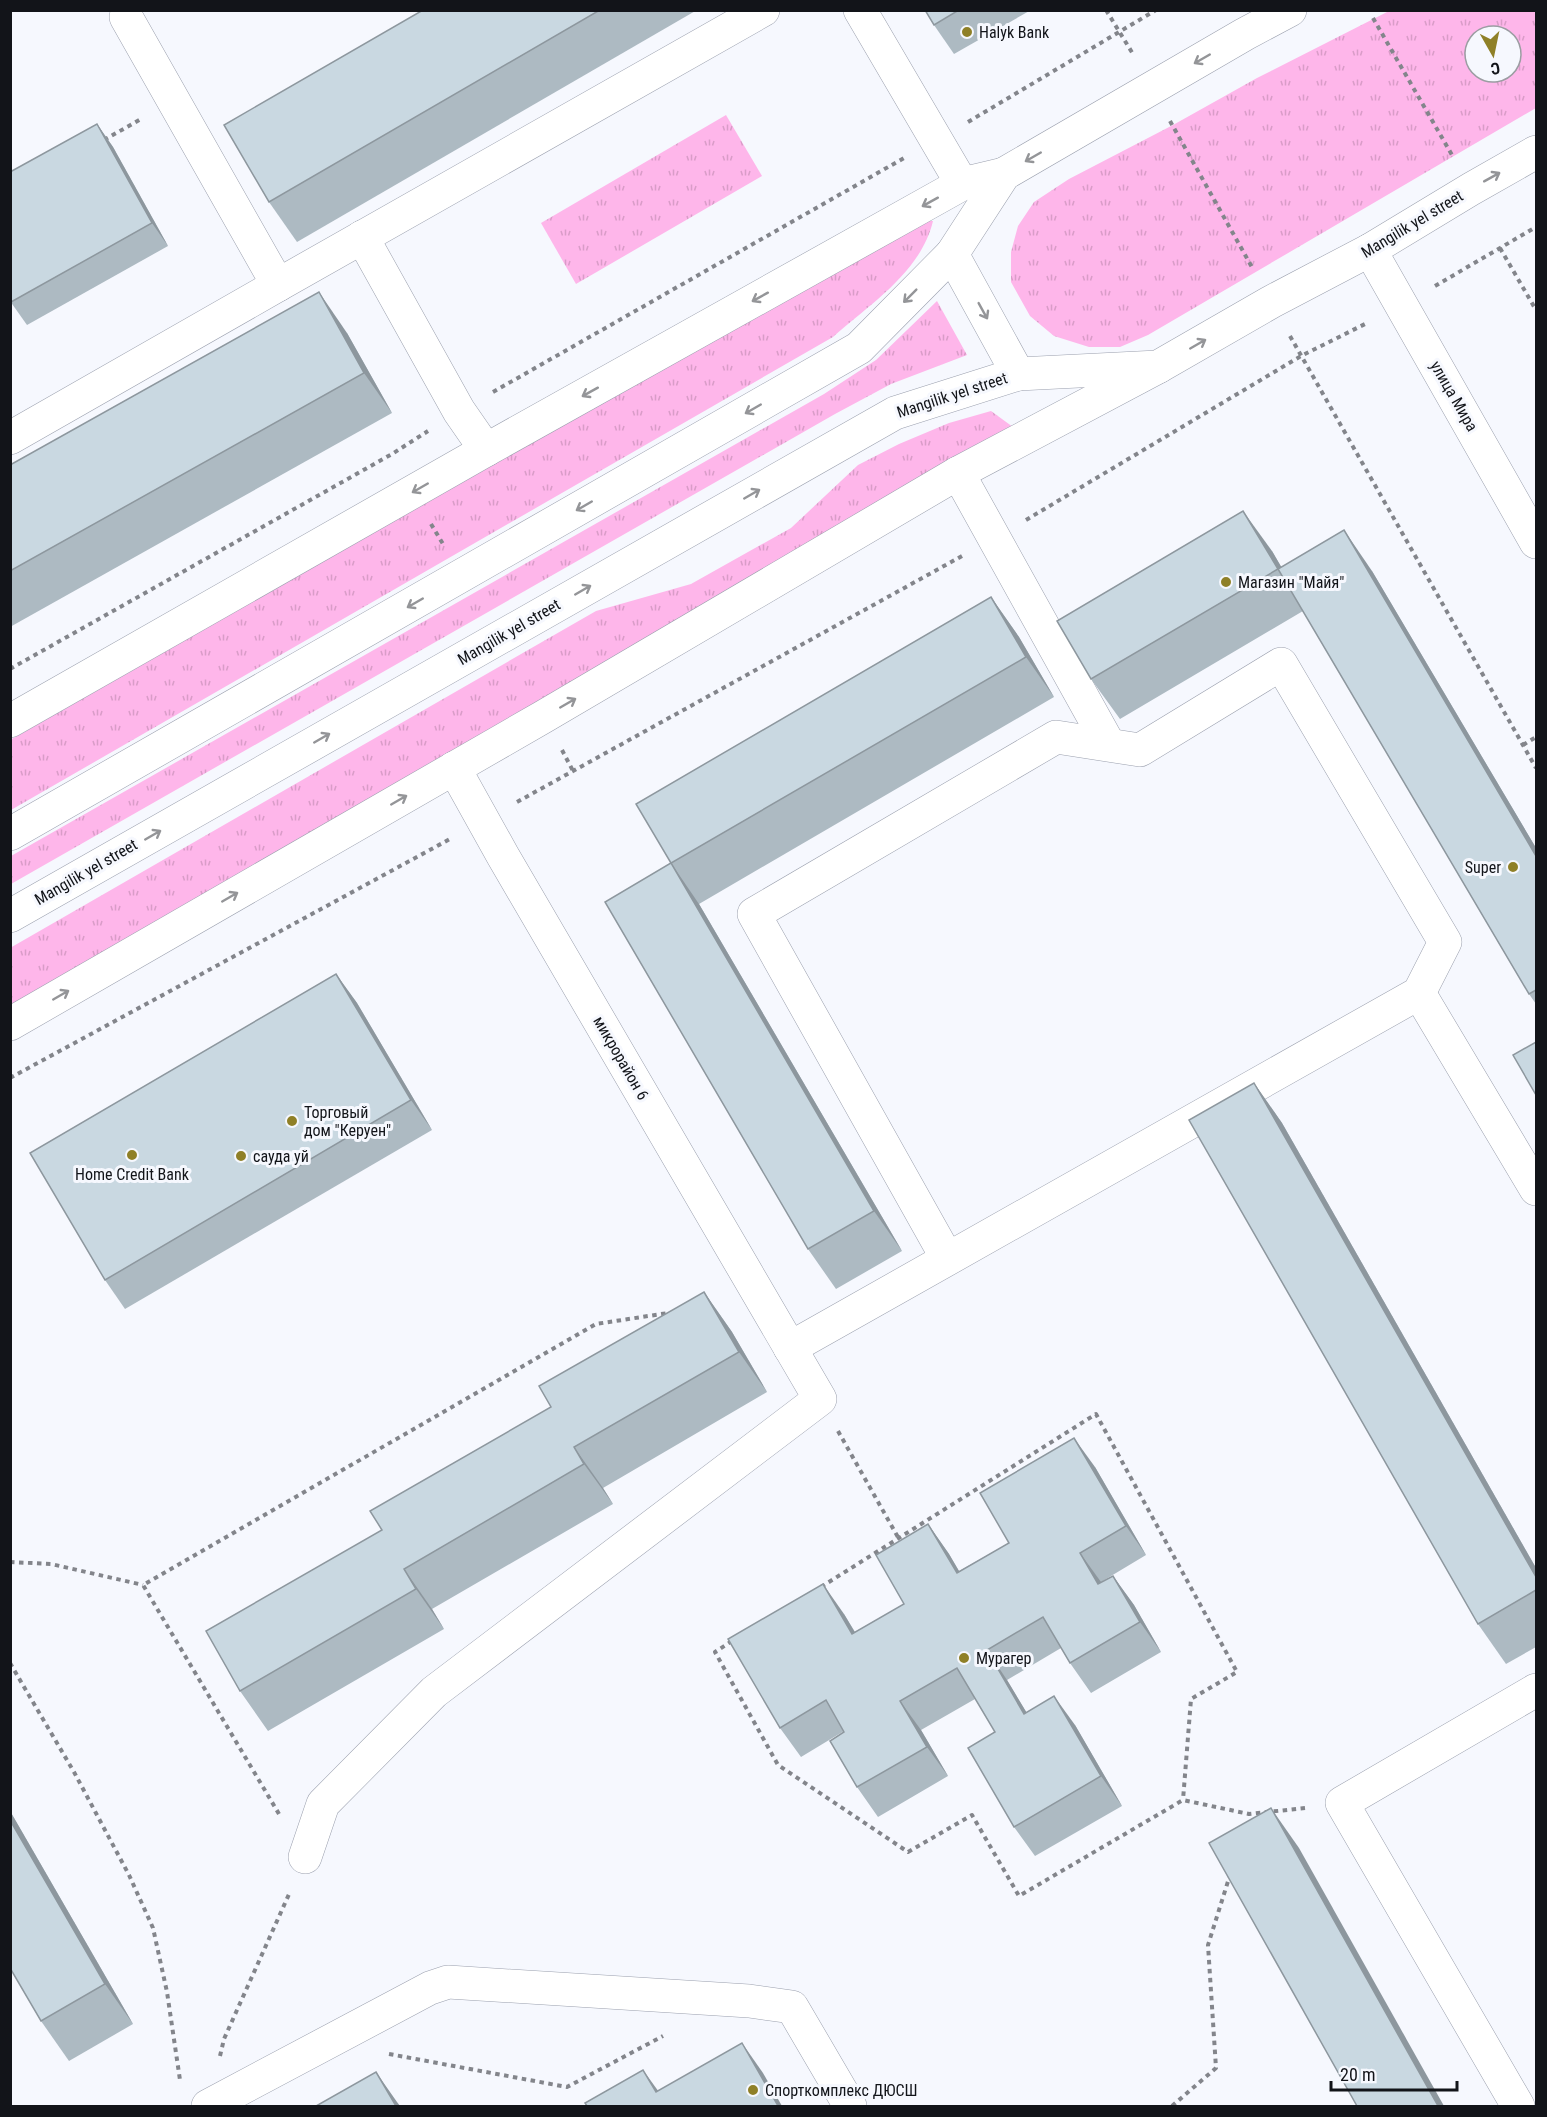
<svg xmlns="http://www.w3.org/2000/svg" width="1547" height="2117" font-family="'Roboto Condensed',sans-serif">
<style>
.grass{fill:url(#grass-tufts);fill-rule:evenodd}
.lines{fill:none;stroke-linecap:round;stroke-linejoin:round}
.minor-casing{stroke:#9ba0ae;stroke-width:34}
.path{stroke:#83858b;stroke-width:4;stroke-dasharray:4.5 4.5;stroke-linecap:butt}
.minor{stroke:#fff;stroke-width:33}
.wall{fill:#adbac2}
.shaded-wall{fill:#8d979e}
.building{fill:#c9d8e1;stroke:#8d979e;stroke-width:1.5}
.oneway{stroke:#949598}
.poi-dot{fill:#8f8027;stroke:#f6f8fe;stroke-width:2}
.labels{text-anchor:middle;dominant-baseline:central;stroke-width:6;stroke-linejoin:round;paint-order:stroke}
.poi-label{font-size:16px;fill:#121419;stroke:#f6f8fe;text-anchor:start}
.street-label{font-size:16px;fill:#121419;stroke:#f6f8fe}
</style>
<defs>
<pattern id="grass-tufts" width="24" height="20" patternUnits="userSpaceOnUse" patternTransform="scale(1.5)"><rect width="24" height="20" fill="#feb6ea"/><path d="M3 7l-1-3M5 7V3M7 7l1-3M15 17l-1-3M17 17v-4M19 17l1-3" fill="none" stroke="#d99cc8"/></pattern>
</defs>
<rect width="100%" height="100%" fill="#f6f8fe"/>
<g class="grass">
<path d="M1389 11H1536V108L1148 335 1120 347H1089L1054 336 1030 316 1011 282V252L1018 226 1034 202 1069 179 1173 125 1257 78ZM1475 36H1511V72H1475Z"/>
<polygon points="726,115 762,176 576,284 541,223"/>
<path d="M920 221H933C921 272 870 304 833 337L11 810 10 740Z"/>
<polygon points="937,301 967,355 891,384 835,414 11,884 11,856 824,394 876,360"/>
<polygon points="991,411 1013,427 11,1013 10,948 596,611 691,584 791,528 858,465 899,444 949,423"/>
</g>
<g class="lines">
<defs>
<g id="minor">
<polyline points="860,10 962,184"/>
<polyline points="1290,10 1245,34 1004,174 952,254 1018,374 1158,367 1271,302 1370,250 1471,189 1536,152"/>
<polyline points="362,237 459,411 486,450"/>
<polyline points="1370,250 1536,542"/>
<polyline points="278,285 763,10"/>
<polyline points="10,438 278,285 126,17"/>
<polyline points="958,473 1108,743"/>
<polyline points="10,721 486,450 962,184 1004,174"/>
<polyline points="10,834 859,348 952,254"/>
<polyline points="10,916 895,413 1018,374"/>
<polyline points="1419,993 1536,1189"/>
<polyline points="10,1024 543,717 958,473 1158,367"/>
<polyline points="790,1348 1419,993 1445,942 1281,664 1140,750 1056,737 754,914 947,1258"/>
<polyline points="305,1857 323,1804 434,1692 820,1399 503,856 454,768"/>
<polyline points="208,2106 430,1988 448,1982 749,2001 792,2007 850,2106"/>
<polyline points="1518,2106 1342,1803 1536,1690"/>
</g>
</defs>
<use href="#minor" class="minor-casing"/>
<g class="path">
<polyline points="1106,10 1133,54"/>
<polyline points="1373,18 1452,155"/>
<polyline points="1170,121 1253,269"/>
<polyline points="968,122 1156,10"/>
<polyline points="104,140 141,119"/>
<polyline points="1500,248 1536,310"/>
<polyline points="1435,286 1536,227"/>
<polyline points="1290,336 1536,768"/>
<polyline points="493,392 904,158"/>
<polyline points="1026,520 1301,356 1367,323"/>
<polyline points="431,524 443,544"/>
<polyline points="10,669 392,454 428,431"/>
<polyline points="1523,745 1536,737"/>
<polyline points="562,750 573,771"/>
<polyline points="517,802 962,556"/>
<polyline points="10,1078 450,839"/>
<polyline points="838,1431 899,1539"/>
<polyline points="10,1562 51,1564 143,1585"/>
<polyline points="821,1587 1096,1414 1237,1672 1191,1699 1183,1800"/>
<polyline points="732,1641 715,1652 778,1765 908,1852 972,1815 1019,1896 1183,1800 1249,1814 1305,1808"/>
<polyline points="10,1663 74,1772 129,1875 153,1928 167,1992 180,2080"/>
<polyline points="279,1814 143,1585 596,1324 668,1313"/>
<polyline points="389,2054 567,2087 663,2036"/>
<polyline points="220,2056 224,2039 290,1892"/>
<polyline points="1172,2106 1216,2068 1208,1945 1230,1875"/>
</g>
<use href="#minor" class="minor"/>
</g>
<g class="wall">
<polygon points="423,10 697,10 297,242 269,202"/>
<polygon points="925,10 1031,10 954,54 934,25"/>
<polygon points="97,124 113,147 168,246 27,325 10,301"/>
<polygon points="347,333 392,413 10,627 10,465"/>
<polygon points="1272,551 1281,567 1372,571 1536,848 1536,1004 1529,994 1303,611 1120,719 1091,679"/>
<polygon points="991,597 1019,637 1054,697 699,904 902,1251 836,1289 808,1249 671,863"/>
<polygon points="336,974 357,1003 432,1130 125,1309 105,1280"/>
<polygon points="1254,1083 1282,1123 1536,1568 1536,1647 1506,1664 1478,1624"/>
<polygon points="704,1292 732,1332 767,1392 603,1488 613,1504 432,1609 444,1629 268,1731 240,1691 382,1530 551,1407"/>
<polygon points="1095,1467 1146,1555 1101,1582 1101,1583 1113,1576 1134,1605 1161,1652 1091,1693 1070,1663 1061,1648 1007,1680 1026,1712 1075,1725 1122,1806 1035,1856 1014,1827 995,1732 975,1699 921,1730 948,1776 878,1817 857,1787 844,1731 801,1757 780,1728 844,1614 855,1632 904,1604 928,1524 949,1554 959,1571 1009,1543"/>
<polygon points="10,1811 133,2024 69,2061 41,2021"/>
</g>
<g class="shaded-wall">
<polygon points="97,124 113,147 168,246 152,223"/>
<polygon points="319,292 347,333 392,413 364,373"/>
<polygon points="1243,511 1272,551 1306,609 1278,569"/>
<polygon points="1344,530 1372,571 1536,848 1536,856"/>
<polygon points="991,597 1019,637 1054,697 1026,657"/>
<polygon points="671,863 699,904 902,1251 874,1211"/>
<polygon points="336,974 357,1003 432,1130 411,1100"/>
<polygon points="1254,1083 1282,1123 1536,1568 1536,1577"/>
<polygon points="704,1292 732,1332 767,1392 739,1352"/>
<polygon points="1074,1438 1095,1467 1146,1555 1126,1526"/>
<polygon points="574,1447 603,1488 613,1504 584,1464"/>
<polygon points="928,1524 949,1554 977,1602 957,1573"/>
<polygon points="1080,1553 1101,1582 1119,1614 1098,1584"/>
<polygon points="404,1569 432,1609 444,1629 416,1589"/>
<polygon points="1113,1576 1134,1605 1161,1652 1140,1622"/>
<polygon points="823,1584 844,1614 873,1663 852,1634"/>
<polygon points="987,1650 1007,1680 1045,1743 1024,1714"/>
<polygon points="1054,1696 1075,1725 1122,1806 1101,1776"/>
<polygon points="900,1701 921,1730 948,1776 927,1747"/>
<polygon points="1271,1808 1299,1848 1444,2106 1438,2106"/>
<polygon points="10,1811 133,2024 105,1984 10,1820"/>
<polygon points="742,2043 763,2073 782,2106 778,2106"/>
<polygon points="643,2070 664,2099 656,2092"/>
<polygon points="376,2072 397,2102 400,2106 396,2106"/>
</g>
<g class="building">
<polygon points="423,10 600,10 269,202 224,125"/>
<polygon points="925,10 959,10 934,25"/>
<polygon points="97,124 152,223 11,302 10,301 10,172"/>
<polygon points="319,292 364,373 10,571 10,465"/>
<polygon points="1243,511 1278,569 1091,679 1057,621"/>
<polygon points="1344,530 1536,856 1536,990 1529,994 1278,569"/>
<polygon points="991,597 1026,657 671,863 874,1211 808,1249 605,902 671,863 636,804"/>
<polygon points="336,974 411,1100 105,1280 30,1153"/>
<polygon points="1536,1042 1536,1095 1513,1055"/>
<polygon points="1254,1083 1536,1577 1536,1590 1478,1624 1189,1120"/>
<polygon points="704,1292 739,1352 574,1447 584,1464 404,1569 416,1589 240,1691 206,1631 382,1530 370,1511 551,1407 539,1386"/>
<polygon points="1074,1438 1126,1526 1080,1553 1098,1584 1113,1576 1140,1622 1070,1663 1043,1617 987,1650 1024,1714 1054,1696 1101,1776 1014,1827 968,1748 995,1732 957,1668 900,1701 927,1747 857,1787 830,1741 844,1732 826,1700 780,1728 728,1639 823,1584 852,1634 904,1604 876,1555 928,1524 957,1573 1009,1543 980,1493"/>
<polygon points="1271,1808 1438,2106 1357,2106 1209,1843"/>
<polygon points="10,1820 105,1984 41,2021 10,1968"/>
<polygon points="742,2043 778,2106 587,2106 585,2103 643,2070 656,2092"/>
<polygon points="376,2072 396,2106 316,2106"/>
</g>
<defs><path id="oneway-shaft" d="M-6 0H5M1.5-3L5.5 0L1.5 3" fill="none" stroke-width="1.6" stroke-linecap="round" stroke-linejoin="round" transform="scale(1.5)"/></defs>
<g class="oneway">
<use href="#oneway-shaft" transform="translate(1202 59) rotate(150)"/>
<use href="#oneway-shaft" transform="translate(1033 157) rotate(150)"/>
<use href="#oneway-shaft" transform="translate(1492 177) rotate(-29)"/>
<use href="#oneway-shaft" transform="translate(930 202) rotate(151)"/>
<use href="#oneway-shaft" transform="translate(910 296) rotate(135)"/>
<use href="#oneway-shaft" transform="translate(760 297) rotate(151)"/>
<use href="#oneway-shaft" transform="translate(983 311) rotate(61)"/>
<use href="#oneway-shaft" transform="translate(1198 344) rotate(-30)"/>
<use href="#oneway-shaft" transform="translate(590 392) rotate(151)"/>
<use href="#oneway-shaft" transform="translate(753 409) rotate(150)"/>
<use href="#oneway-shaft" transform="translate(420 488) rotate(150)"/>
<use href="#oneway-shaft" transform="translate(752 494) rotate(-30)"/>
<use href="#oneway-shaft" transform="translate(584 506) rotate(150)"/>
<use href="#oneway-shaft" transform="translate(583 590) rotate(-30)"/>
<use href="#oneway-shaft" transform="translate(415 603) rotate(150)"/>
<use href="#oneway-shaft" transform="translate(568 703) rotate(-30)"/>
<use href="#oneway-shaft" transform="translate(322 738) rotate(-30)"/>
<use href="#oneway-shaft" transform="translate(399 800) rotate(-30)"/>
<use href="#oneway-shaft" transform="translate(153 835) rotate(-30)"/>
<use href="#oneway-shaft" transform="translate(230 897) rotate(-30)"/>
<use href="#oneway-shaft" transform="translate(61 995) rotate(-30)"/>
</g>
<g class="poi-dot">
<circle cx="967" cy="32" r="6"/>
<circle cx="1226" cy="582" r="6"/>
<circle cx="1513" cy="867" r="6"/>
<circle cx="292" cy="1121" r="6"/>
<circle cx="132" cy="1155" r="6"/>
<circle cx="241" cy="1156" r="6"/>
<circle cx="964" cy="1658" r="6"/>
<circle cx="753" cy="2090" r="6"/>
</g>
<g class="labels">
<g class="poi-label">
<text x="979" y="32">Halyk Bank</text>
<text x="1238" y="582">Магазин "Майя"</text>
<text x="1501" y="867" text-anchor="end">Super</text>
<text x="304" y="1112">Торговый<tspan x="304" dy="18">дом "Керуен"</tspan></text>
<text x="253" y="1156">сауда уй</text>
<text x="132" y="1174" text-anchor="middle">Home Credit Bank</text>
<text x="976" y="1658">Мурагер</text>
<text x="765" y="2090">Спорткомплекс ДЮСШ</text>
</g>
<g class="street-label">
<text transform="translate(1412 224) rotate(-31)">Mangilik yel street</text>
<text transform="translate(952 395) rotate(-18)">Mangilik yel street</text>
<text transform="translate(1454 396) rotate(60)">улица Мира</text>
<text transform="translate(509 632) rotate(-30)">Mangilik yel street</text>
<text transform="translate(86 872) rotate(-30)">Mangilik yel street</text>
<text transform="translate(621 1058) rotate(60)">микрорайон 6</text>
</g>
</g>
<rect width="1547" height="2117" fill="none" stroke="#121419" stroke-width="24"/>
<g transform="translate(1493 54) rotate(171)"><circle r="28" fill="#f6f8fe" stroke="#9b9da2" stroke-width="1.5"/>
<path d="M0-4.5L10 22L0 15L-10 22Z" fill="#8f8027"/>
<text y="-9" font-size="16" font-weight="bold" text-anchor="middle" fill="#121419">С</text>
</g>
<path d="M1331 2081v9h126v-9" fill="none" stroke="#121419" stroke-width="3"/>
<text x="1340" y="2081" font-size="18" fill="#121419" stroke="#f6f8fe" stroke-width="4.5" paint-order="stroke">20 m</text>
</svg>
